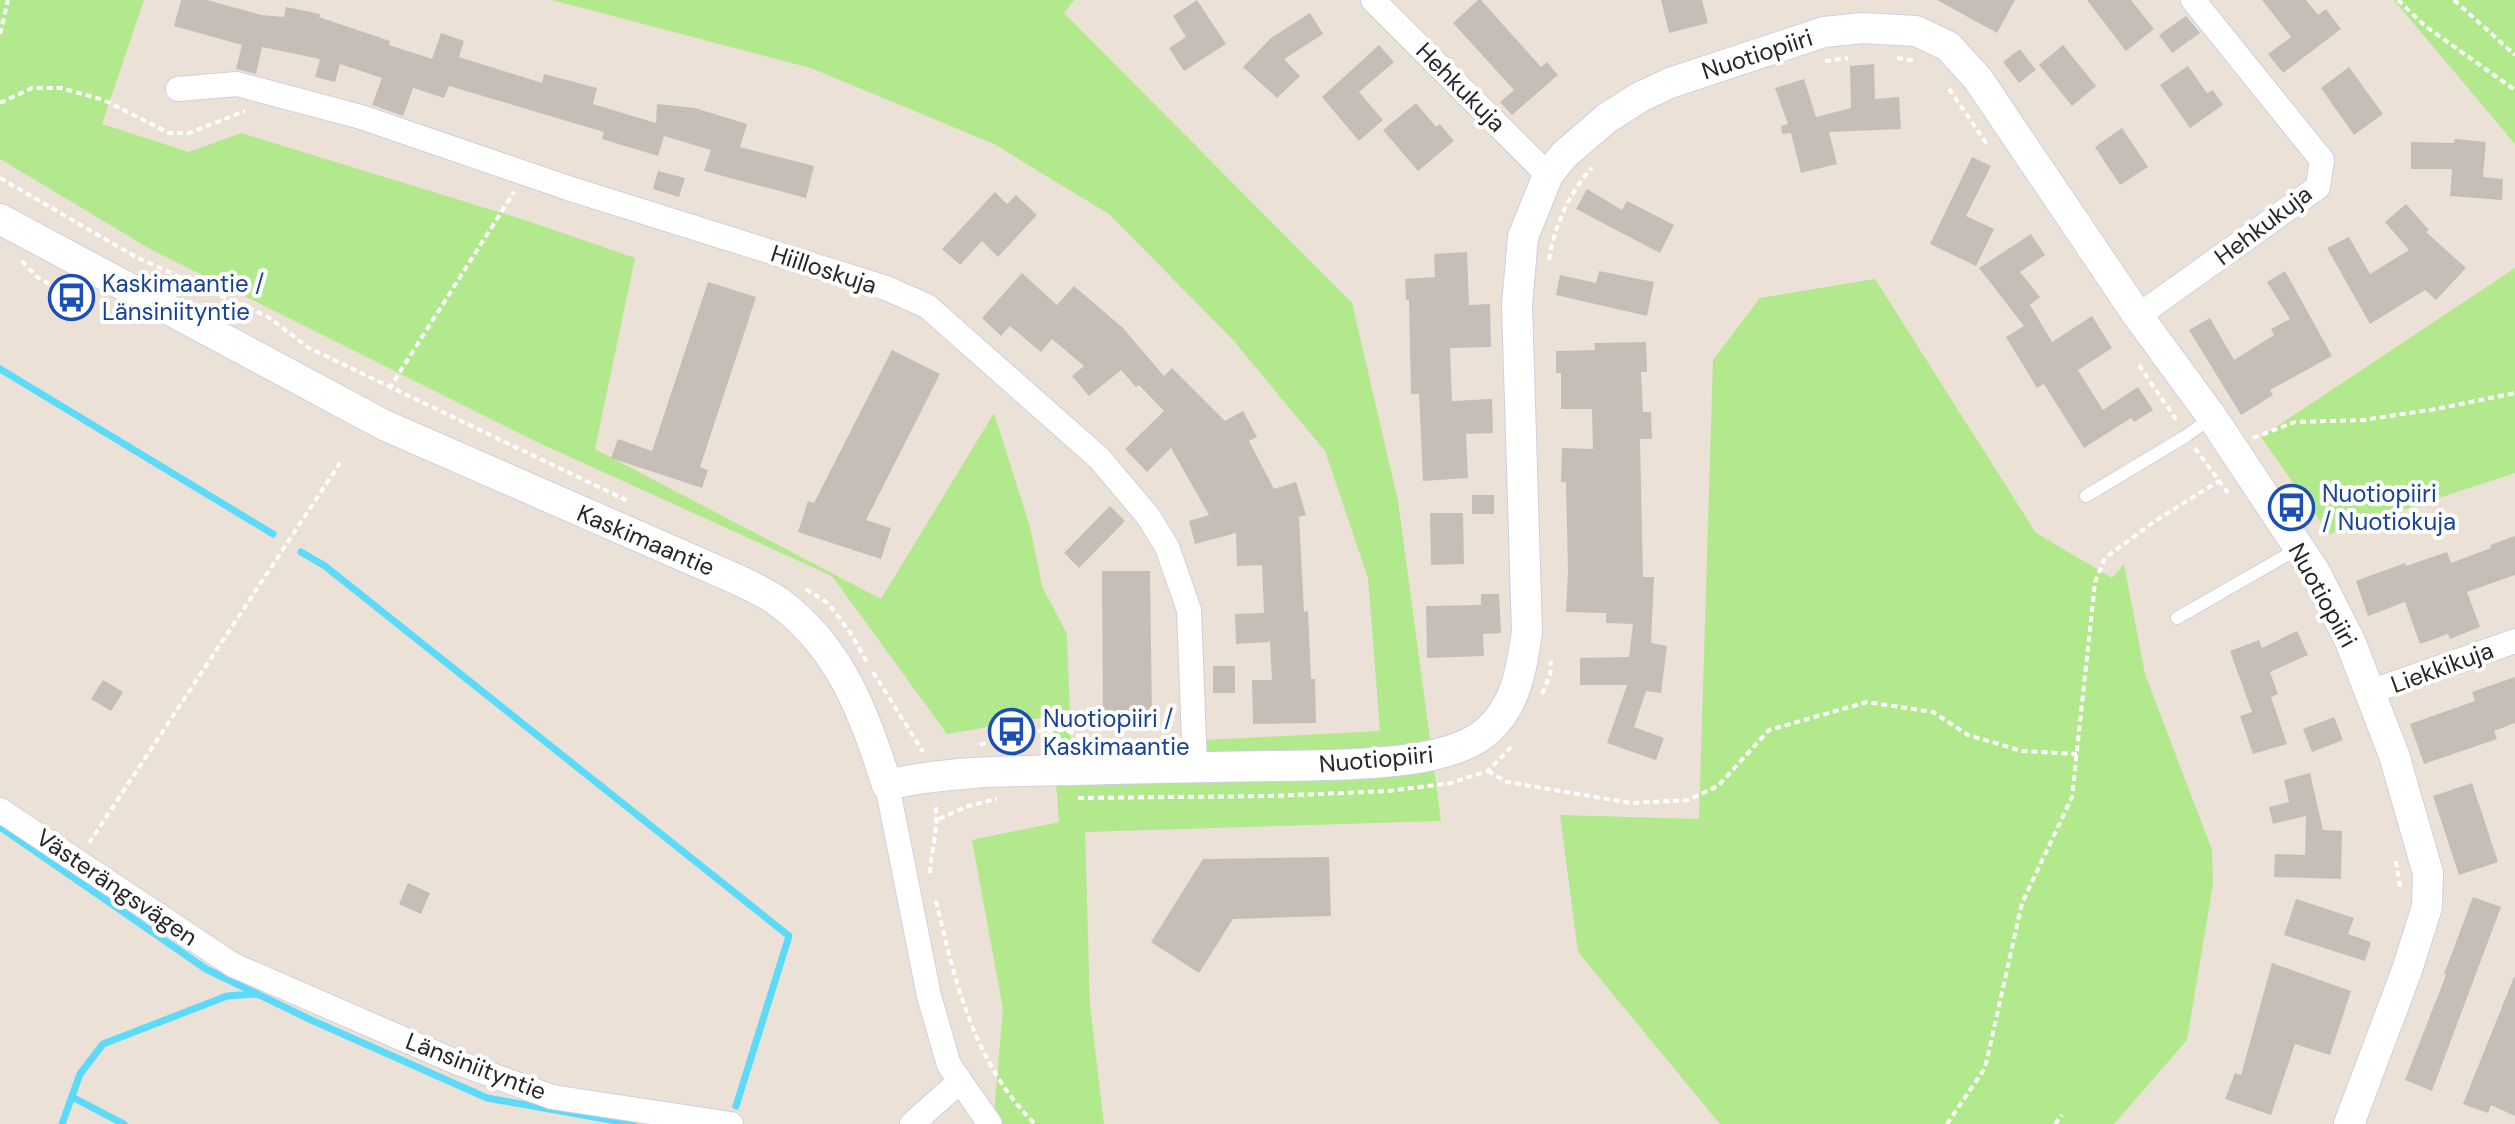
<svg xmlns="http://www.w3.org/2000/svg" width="2515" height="1124" font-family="'DM Sans',sans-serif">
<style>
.green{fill:#b1e98c}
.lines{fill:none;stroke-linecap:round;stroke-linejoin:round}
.stream{stroke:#5cdafa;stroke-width:7}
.building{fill:#c6beb6}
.service-casing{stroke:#cbd1e2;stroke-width:14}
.minor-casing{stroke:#cbd1e2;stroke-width:26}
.tertiary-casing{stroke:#cbd1e2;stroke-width:32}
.path{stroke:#fff;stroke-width:4;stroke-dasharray:6 4;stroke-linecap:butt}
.service{stroke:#fff;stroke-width:12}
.minor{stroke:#fff;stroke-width:24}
.tertiary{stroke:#fff;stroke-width:30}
.labels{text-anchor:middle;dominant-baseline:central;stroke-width:8;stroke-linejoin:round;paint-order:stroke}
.street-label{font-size:24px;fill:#272727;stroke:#fff}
.transit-label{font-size:24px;fill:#164399;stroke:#fff;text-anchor:start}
</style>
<rect width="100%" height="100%" fill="#ece1d6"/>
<g class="green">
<polygon points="0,0 144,0 102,124 189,152 241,133 525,220 635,258 595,449 881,599 994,413 1030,527 1042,586 1067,634 1071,747 1380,731 1368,578 1325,451 1233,340 1109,214 994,144 811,68 552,0 1074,0 1064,13 1352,303 1398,501 1441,821 1085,832 1090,1006 1104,1124 993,1124 1003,1009 972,840 1059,822 1051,716 947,734 832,576 535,441 150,249 0,159"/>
<polygon points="2394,0 2515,0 2515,144"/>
<polygon points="2515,268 2515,473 2329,534 2261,437"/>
<polygon points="1875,279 2036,533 2112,578 2124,564 2145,674 2212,850 2213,884 2187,1040 2114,1124 1720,1124 1578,952 1560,815 1699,819 1713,360 1760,298"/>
</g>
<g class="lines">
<g class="stream">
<polyline points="0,369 273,534"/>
<polyline points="301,552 325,566 789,936 736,1106"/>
<polyline points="0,827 206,969 309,1019 487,1098 633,1124"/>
<polyline points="72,1097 124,1124"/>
<polyline points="62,1124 80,1074 103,1044 227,996 257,994"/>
</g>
</g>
<g class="building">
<polygon points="181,0 207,0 261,15 284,17 286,7 320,14 319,17 390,41 389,45 432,59 441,33 464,41 459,57 542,83 544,74 597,88 593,104 656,123 657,104 695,108 747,124 740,147 814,166 806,198 704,171 711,150 664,136 658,156 602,139 604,132 449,86 444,98 413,88 403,116 372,105 382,78 340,64 335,82 315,77 320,59 262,47 256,74 236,69 242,45 174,26"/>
<polygon points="1197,0 1226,44 1184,71 1169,48 1186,37 1173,16"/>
<polygon points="1478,0 1481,0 1541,67 1547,62 1558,75 1512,115 1500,102 1514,90 1453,23"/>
<polygon points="1661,0 1702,0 1708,23 1669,33"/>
<polygon points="1937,0 2015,0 1997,33"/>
<polygon points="2087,0 2131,0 2154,29 2126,51"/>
<polygon points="2262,0 2306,0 2318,15 2326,9 2341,29 2283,73 2268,54 2291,37"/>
<polygon points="1310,13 1323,34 1284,59 1300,76 1277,98 1243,67 1271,38"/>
<polygon points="2186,16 2200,33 2172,53 2159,35"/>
<polygon points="1379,45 1394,62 1359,92 1383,120 1359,141 1322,97"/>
<polygon points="2063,45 2096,86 2072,106 2039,65"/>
<polygon points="2020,49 2036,70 2019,83 2003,62"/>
<polygon points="1874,64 1875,99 1899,97 1901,129 1829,132 1837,164 1801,173 1791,133 1782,134 1781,126 1788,124 1775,88 1804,79 1816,117 1851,108 1850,66"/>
<polygon points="2188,66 2207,93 2213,90 2223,105 2190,128 2160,85"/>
<polygon points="2349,67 2383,114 2354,135 2321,88"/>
<polygon points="1416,103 1436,127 1440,124 1454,141 1418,171 1383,130"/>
<polygon points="2122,128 2148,167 2120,185 2095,147"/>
<polygon points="2455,139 2486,142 2483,177 2503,179 2502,200 2450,196 2452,169 2411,169 2411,142 2454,143"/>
<polygon points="1972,157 1991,166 1966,216 1994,229 1976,266 1930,244"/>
<polygon points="658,171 685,178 679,197 653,189"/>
<polygon points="1587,189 1622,210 1627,201 1674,225 1660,253 1576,209"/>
<polygon points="995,192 1007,204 1016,195 1037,215 998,257 982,241 960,265 942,249"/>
<polygon points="2406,204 2429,230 2426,232 2466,268 2436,300 2425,290 2370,324 2327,248 2349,237 2370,274 2409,250 2385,222"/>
<polygon points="2031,234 2045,255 2020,272 2040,297 2030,305 2052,342 2092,316 2112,348 2078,370 2103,410 2138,387 2153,410 2134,422 2131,418 2084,448 2044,384 2037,388 2006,337 2024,326 1979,268"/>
<polygon points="1467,252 1469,305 1490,304 1491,347 1450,348 1452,401 1492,399 1493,433 1466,434 1468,478 1423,481 1419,394 1411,394 1409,300 1406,300 1405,279 1435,277 1434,254"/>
<polygon points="1599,271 1654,282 1647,316 1556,295 1560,275 1596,283"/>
<polygon points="2285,271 2332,356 2270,390 2273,395 2241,415 2189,330 2210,318 2234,360 2274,335 2271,329 2290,319 2267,282"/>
<polygon points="1022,273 1057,305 1074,286 1123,328 1164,376 1172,368 1225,421 1243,411 1257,437 1249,441 1274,489 1296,482 1306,515 1299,517 1304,612 1308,611 1311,679 1315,679 1316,723 1253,724 1252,680 1272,680 1270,642 1236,644 1235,614 1264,613 1262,565 1237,566 1236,533 1195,544 1189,521 1209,515 1171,448 1147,472 1125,449 1164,411 1139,385 1136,387 1121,370 1089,396 1072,376 1084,366 1052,339 1041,352 1010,326 1001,336 982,318"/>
<polygon points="708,282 756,297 700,467 708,470 702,488 611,458 618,439 652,451"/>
<polygon points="1646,342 1647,372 1641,372 1643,412 1651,412 1652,439 1640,439 1643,577 1654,577 1651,643 1667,646 1661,693 1646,691 1634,727 1664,738 1656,760 1607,743 1627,685 1580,685 1580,658 1629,657 1633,624 1606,623 1606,613 1566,612 1568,571 1566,482 1561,482 1562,448 1593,449 1592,409 1561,409 1561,373 1556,373 1556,351 1595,350 1594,343"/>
<polygon points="892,350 940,374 866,520 891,528 881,559 798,532 808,501 814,503"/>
<rect x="1472" y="495" width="22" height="19"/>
<polygon points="1110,506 1125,521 1079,568 1064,553"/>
<polygon points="1430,513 1463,513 1464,564 1431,565"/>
<polygon points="2515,536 2515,575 2467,592 2480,627 2450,639 2448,634 2420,644 2405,602 2368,616 2356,581 2405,563 2406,566 2447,552 2451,563 2491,548 2490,545"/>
<polygon points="1102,571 1150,571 1152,721 1103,721"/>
<polygon points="1481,594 1499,594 1501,633 1483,634 1484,656 1427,658 1426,606 1481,605"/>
<polygon points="2297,631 2308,655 2270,672 2278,694 2271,697 2287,744 2253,754 2240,716 2252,712 2230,651 2259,640 2262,648"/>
<rect x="1213" y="666" width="22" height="27"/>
<polygon points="2515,677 2515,723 2494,731 2497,739 2424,764 2410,724 2475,701 2472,692"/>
<polygon points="103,680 123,692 111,711 91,699"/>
<polygon points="2334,717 2343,740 2312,752 2303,729"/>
<polygon points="2310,773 2323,830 2342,831 2341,879 2274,877 2275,854 2305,855 2306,816 2273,824 2269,807 2289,802 2284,780"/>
<polygon points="2472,783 2498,862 2459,875 2433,796"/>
<polygon points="1329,857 1331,916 1233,919 1199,973 1151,942 1203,859"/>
<polygon points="408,883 430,893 421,914 399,904"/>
<polygon points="2473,897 2501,907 2432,1091 2405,1080 2446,975 2444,974"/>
<polygon points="2296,899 2354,918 2348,934 2371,942 2365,961 2284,935"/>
<polygon points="2272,963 2351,991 2330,1055 2295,1044 2271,1115 2225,1099 2235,1073 2241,1075"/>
<polygon points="2514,977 2515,977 2515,1116 2491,1105 2488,1113 2463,1104"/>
</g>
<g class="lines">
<defs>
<g id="service">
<polyline points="2086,496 2186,436 2212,417"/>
<polyline points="2177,618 2299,548"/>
</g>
<g id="minor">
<polyline points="1373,0 1548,175"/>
<polyline points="178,89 237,84 361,117 571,189 886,288 927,306 1099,458 1148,516 1167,547 1189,610 1195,767"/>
<polyline points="2138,316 2318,187 2322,160 2193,0"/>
<polyline points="2370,692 2515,641"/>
<polyline points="887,785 929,996 949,1065 990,1124"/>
<polyline points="0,810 233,965 456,1062 552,1097 731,1124"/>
<polyline points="912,1124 959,1082"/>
</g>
<path id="tertiary" d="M0 219 384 425 736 579C750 586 767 593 780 603 841 649 865 715 887 785 948 771 1011 771 1074 770 1141 768 1208 767 1275 766 1329 765 1433 767 1478 738 1515 713 1521 673 1527 632L1517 305 1523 237 1548 175 1564 155 1607 118 1640 97 1670 83 1824 32 1863 28 1916 31 1948 46 1978 79 2138 316 2212 417 2315 572 2350 641 2394 755 2428 873 2427 907 2407 970 2349 1124"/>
</defs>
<use href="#service" class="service-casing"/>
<use href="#minor" class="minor-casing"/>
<use href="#tertiary" class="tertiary-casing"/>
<g class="path">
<polyline points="2398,0 2425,26 2515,90"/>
<polyline points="2454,0 2515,55"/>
<polyline points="0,34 8,0"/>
<polyline points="1897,58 1916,61"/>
<polyline points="1825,61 1848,58"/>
<polyline points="1949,89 1987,144"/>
<polyline points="0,103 32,88 61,88 104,100 169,133 189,133 245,111"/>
<polyline points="0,178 138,258 268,317 309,348 630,502"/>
<path d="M1549 260C1554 228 1569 192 1592 168"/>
<polyline points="22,261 37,277 71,297"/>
<polyline points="2139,365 2177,421"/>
<polyline points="389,389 514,192"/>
<polyline points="2253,438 2295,422 2363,420 2436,409 2515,393"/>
<polyline points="2195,448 2228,493"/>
<polyline points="806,589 828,603 852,635 868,664"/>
<polyline points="873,672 923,752"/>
<polyline points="1542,694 1550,675 1551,661"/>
<polyline points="980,745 1012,732 1066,730 1094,743"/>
<polyline points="1488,771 1507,782 1631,803 1688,800 1718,786 1769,730 1867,702 1933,712 1968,735 2022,751 2077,754"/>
<polyline points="1078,798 1271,796 1388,791 1451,783 1488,771 1512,746"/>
<polyline points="939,819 968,806 997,799"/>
<polyline points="89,843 340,463"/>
<polyline points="2396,861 2400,888"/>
<path d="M930 873C931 850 940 824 935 803"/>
<path d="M936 901C955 981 974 1064 1035 1124"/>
<polyline points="1947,1124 1985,1068 2022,903 2072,797 2095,582 2105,558 2155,521 2219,481"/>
<polyline points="2055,1124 2062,1115"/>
</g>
<use href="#service" class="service"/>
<use href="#minor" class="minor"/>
<use href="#tertiary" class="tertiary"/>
</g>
<defs>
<symbol id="bus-ring" viewBox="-11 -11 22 22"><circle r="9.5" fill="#fff" stroke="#1a4fb4" stroke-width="1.5"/><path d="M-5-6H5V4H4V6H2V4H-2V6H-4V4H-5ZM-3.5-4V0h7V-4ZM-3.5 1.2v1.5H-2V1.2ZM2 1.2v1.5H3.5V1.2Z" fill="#1a4fb4"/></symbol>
</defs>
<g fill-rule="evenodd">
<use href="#bus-ring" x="46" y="272" width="51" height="51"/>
<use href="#bus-ring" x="2266" y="482" width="51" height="51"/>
<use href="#bus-ring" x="986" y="706" width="51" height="51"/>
</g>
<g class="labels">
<g class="street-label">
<text transform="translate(1757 54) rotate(-18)">Nuotiopiiri</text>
<text transform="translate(1461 87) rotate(45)">Hehkukuja</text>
<text transform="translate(2263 225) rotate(-37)">Hehkukuja</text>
<text transform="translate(824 269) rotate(18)">Hiilloskuja</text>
<text transform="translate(646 540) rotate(23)">Kaskimaantie</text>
<text transform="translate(2323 595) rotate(61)">Nuotiopiiri</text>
<text transform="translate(2442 667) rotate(-20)">Liekkikuja</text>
<text transform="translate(1376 759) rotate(-5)">Nuotiopiiri</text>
<text transform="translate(117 887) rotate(34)">Västerängsvägen</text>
<text transform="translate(476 1066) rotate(21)">Länsiniityntie</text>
</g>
<g class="transit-label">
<text x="102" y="283">Kaskimaantie /<tspan x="102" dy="28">Länsiniityntie</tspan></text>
<text x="2322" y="493">Nuotiopiiri<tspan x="2322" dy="28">/ Nuotiokuja</tspan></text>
<text x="1043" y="718">Nuotiopiiri /<tspan x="1043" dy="28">Kaskimaantie</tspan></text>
</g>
</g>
</svg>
